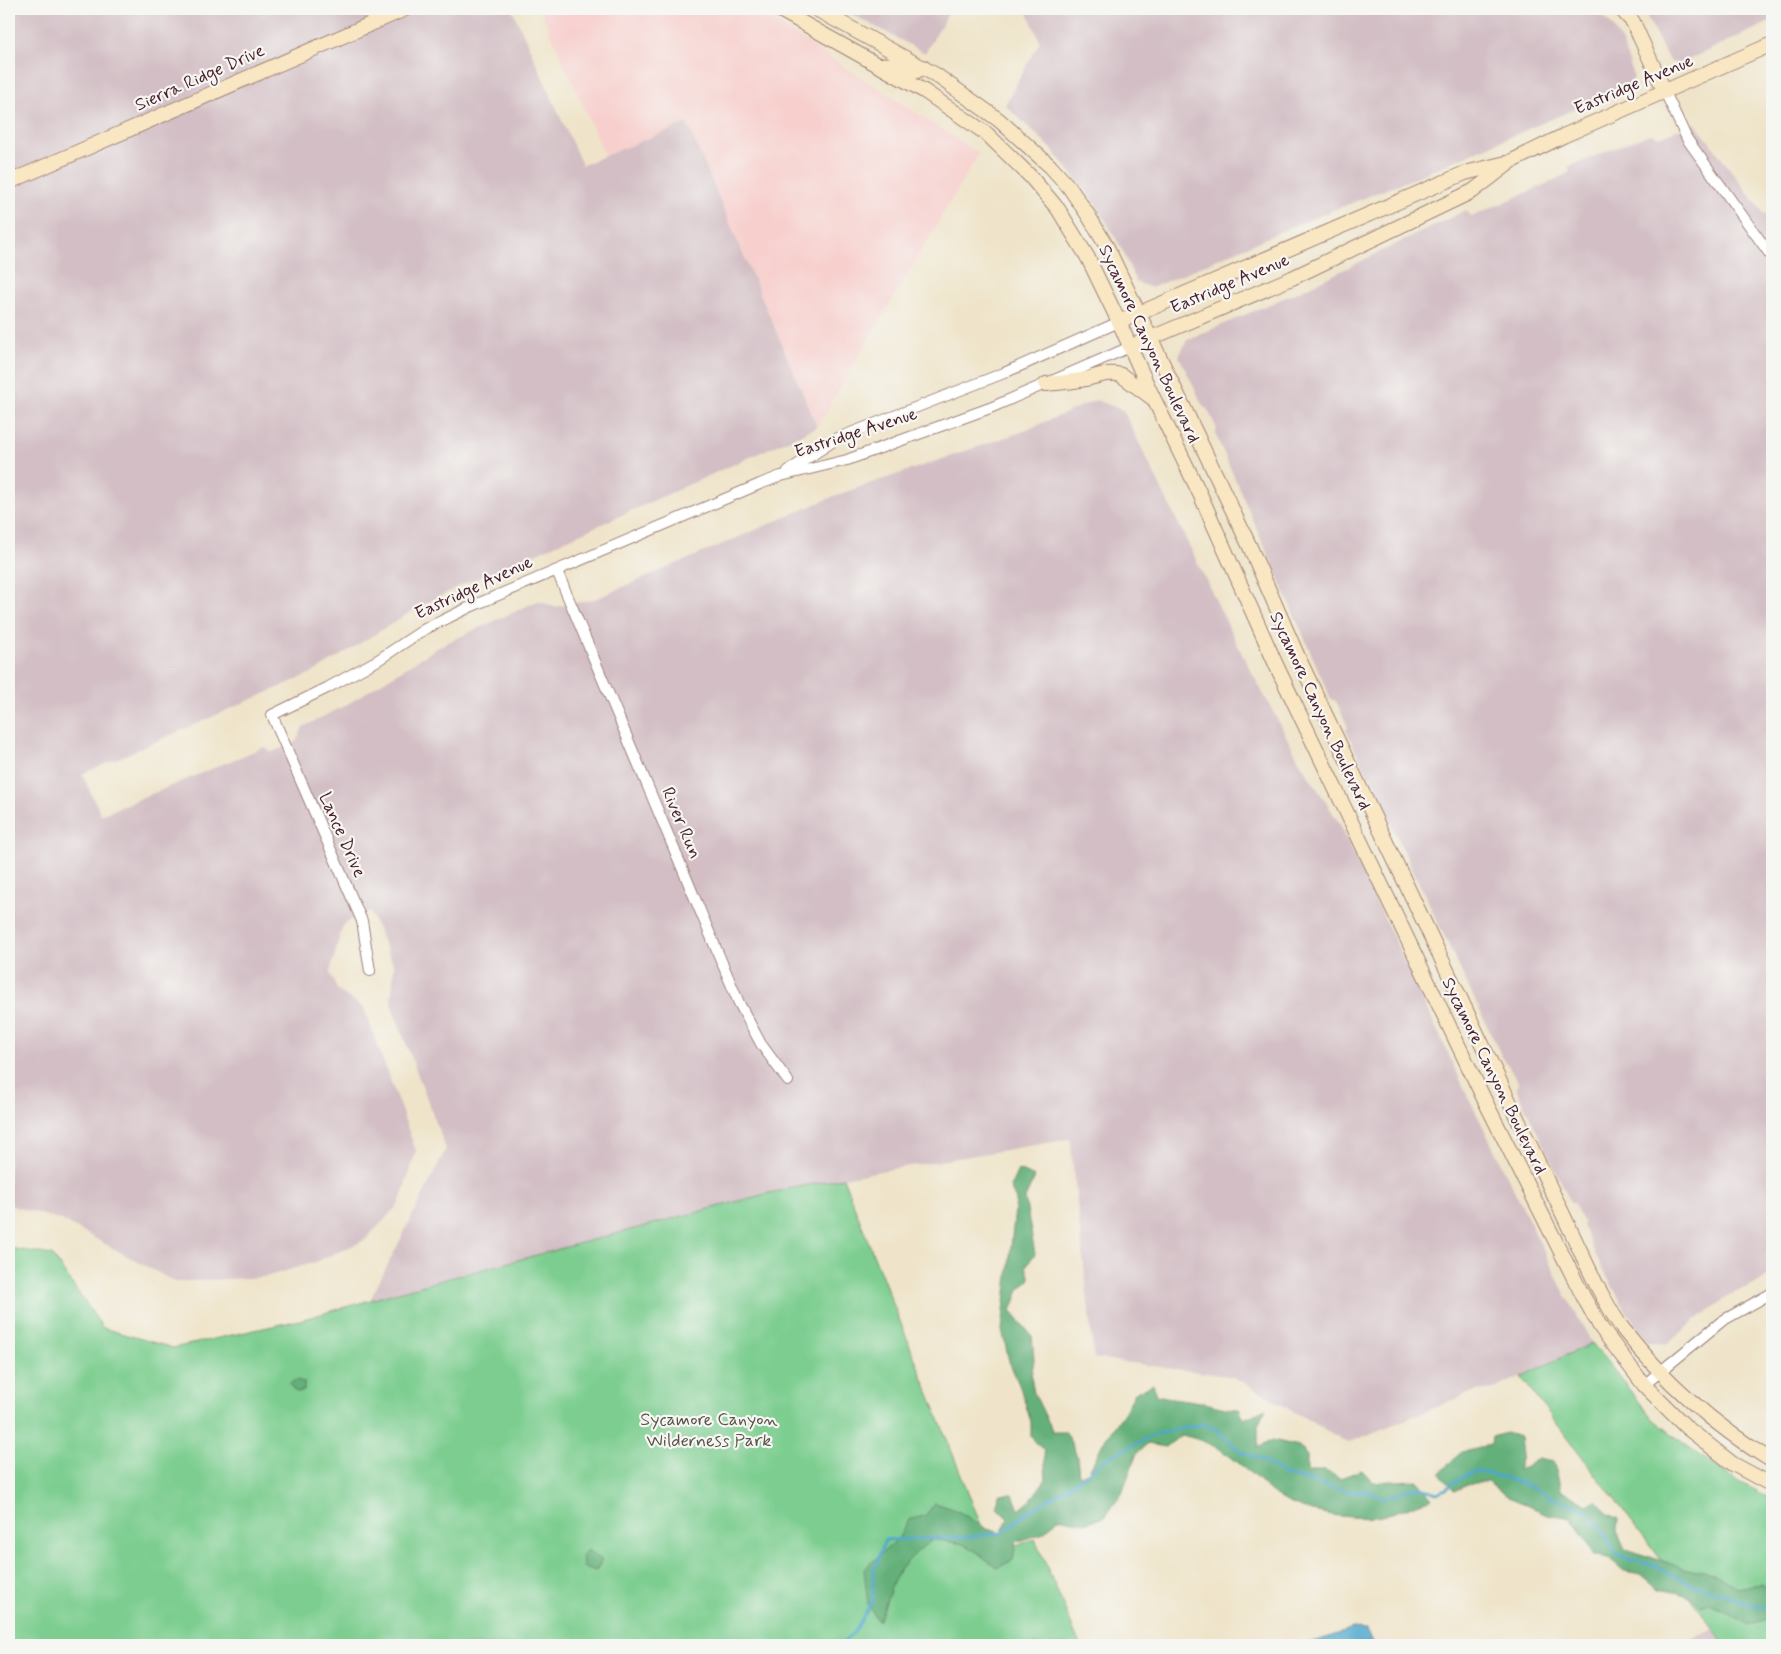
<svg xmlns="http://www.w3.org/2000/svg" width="1781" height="1654" font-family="Mynerve,sans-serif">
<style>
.built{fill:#f7d0ce}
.industrial{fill:#d2bec4}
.green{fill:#7bcd8f;stroke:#62765d}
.forest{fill:#64b07a;stroke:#576852}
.water{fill:#4da7cb;stroke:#4c637b}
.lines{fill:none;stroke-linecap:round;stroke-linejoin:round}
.stream{stroke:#4da7cb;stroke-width:3}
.street-casing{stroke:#9c827a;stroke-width:12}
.secondary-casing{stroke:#9c827a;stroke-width:16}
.street{stroke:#fff;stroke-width:10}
.secondary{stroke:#f9e7c3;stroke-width:14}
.labels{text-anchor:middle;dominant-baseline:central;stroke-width:4.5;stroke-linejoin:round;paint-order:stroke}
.street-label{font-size:18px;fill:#4a1f2b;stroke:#f6f6f2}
.park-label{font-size:18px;fill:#595349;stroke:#f6f6f2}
</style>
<rect width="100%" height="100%" fill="#f6f6f2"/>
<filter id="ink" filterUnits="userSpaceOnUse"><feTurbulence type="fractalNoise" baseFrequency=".02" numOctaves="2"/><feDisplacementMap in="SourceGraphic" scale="10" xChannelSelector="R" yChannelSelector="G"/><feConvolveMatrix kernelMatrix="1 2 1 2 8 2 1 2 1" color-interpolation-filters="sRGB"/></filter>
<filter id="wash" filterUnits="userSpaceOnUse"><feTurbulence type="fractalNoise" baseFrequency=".0096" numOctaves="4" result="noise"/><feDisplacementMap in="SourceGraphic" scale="20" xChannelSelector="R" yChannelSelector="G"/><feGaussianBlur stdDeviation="1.12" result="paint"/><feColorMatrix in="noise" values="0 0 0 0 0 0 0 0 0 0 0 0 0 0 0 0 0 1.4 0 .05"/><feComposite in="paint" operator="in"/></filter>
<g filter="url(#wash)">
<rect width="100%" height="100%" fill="#efe4c9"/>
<polygon class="built" points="540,9 755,9 979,153 817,427 687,123 605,156"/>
<g class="industrial">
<polygon points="9,9 512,9 582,165 687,123 817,427 526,558 464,584 417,608 314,672 82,774 101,815 264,747 272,752 296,742 303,727 346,705 442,645 538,601 555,607 595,599 837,495 1024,431 1096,400 1123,410 1241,652 1301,764 1340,824 1467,1094 1561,1286 1592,1343 1494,1389 1475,1391 1348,1443 1234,1377 1094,1358 1070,1139 880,1171 769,1193 370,1300 446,1149 391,1004 394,966 370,911 343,924 330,973 338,991 364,1008 416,1151 399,1204 365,1240 316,1262 265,1277 175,1282 61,1220 9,1205"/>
<polygon points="842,9 951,9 925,53"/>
<polygon points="1026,9 1597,9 1611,24 1623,44 1634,78 1629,86 1409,180 1289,228 1151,288 1136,282 1122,249 1095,203 1051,148 1005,105 1040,41"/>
<polygon points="1643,9 1772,9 1772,21 1679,64 1669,61"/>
<polygon points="1695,123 1764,214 1772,211 1772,1275 1732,1294 1696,1320 1666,1345 1650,1342 1646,1339 1627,1312 1602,1268 1583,1227 1584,1223 1574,1204 1570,1201 1517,1090 1518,1081 1503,1057 1501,1055 1382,805 1384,803 1370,775 1367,774 1346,730 1348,727 1336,701 1331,699 1215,433 1217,429 1208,410 1203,406 1179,356 1187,340 1300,291 1466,210 1471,217 1551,182 1570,172 1568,167 1650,134 1659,137"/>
<polygon points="1714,1629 1722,1645 1677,1645"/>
</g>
<g class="green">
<polygon points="843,1178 993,1555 1035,1539 1080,1645 9,1645 9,1248 52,1255 103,1328 173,1348 300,1320 409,1289 769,1193"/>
<polygon points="1592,1343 1653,1419 1700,1456 1736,1480 1772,1500 1772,1645 1724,1645 1715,1630 1521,1377"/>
</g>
<g class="forest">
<path d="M1018 1170 1035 1177 1025 1198 1035 1254 1026 1266 1030 1279 1019 1290 1011 1311 1032 1336 1034 1360 1031 1377 1034 1393 1053 1432H1066L1077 1456 1079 1476 1089 1471 1103 1443 1124 1413 1135 1393 1153 1384 1157 1395C1171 1399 1186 1399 1200 1402 1215 1405 1223 1409 1239 1409L1244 1419 1266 1409 1258 1425V1448L1272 1440 1299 1446 1307 1456V1471H1325L1340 1478 1362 1470 1373 1482 1417 1480 1432 1499C1415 1504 1398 1512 1381 1516 1357 1521 1308 1513 1287 1502 1279 1498 1271 1492 1265 1486 1236 1461 1220 1443 1181 1435L1166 1447 1147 1444 1137 1453 1121 1495 1105 1517 1084 1523 1058 1518 1044 1533 1016 1542 1013 1560 997 1568 977 1552 963 1544 932 1539C921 1549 909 1558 900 1570 890 1584 887 1605 878 1621L868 1604 864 1569 898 1539 909 1520 926 1515 935 1503 956 1510 987 1529 1001 1533 1008 1519 997 1508 999 1494H1013L1019 1510 1029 1502 1046 1479 1044 1451 1031 1437V1422L1020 1387 1009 1361 1002 1330 1016 1200 1010 1187Z"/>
<polygon points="296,1380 304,1382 304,1391 296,1392 289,1384"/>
<path d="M1506 1433 1520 1437 1522 1456 1518 1470 1526 1467 1538 1458 1553 1461 1561 1489 1587 1505 1596 1500 1607 1513 1618 1519 1617 1531 1625 1549 1666 1562 1683 1569 1704 1570 1719 1576 1731 1585 1741 1587 1761 1584 1772 1589V1622L1767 1618 1749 1626 1709 1603 1701 1606 1691 1597 1679 1593 1659 1589 1641 1574 1624 1571 1611 1560 1593 1554 1585 1538 1571 1518 1547 1514 1509 1497 1487 1482H1474L1454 1491 1440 1474C1460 1451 1461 1450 1491 1445L1492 1437Z"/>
<polygon points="587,1550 602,1560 596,1571 583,1567 582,1555"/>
</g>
<polygon class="water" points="1353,1629 1367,1630 1374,1645 1303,1645"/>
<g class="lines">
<polyline class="stream" points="841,1645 855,1631 873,1600 873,1573 885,1540 971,1537 1001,1533 1031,1510 1067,1488 1111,1456 1156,1434 1203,1424 1217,1430 1241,1452 1262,1460 1283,1474 1350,1492 1368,1491 1383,1498 1397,1495 1408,1489 1418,1487 1437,1493 1445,1489 1468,1473 1478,1471 1522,1483 1548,1496 1583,1509 1598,1523 1617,1554 1629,1559 1656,1566 1689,1583 1758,1606 1772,1609"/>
</g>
</g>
<g filter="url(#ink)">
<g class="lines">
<defs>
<g id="street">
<polyline points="1665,92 1687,139 1772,257"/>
<polyline points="788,471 838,438 1004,373 1119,322"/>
<polyline points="557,571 739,1003 761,1044 788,1081"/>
<polyline points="370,971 362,921 272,715 327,688 378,660 425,629 470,607 760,484 781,476 847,460 990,408 1130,347"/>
<polyline points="1644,1385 1722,1321 1772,1293"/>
</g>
<g id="secondary">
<polyline points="778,9 924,91 987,134 1030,176 1058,209 1088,258 1119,322 1150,391 1200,494 1277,667 1485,1101 1583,1296 1601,1328 1644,1385 1686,1427 1733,1464 1772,1485"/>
<path d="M816 9 936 75 999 120 1050 166 1069 187 1088 215 1107 247 1193 427 1250 547 1298 657 1597 1286C1605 1300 1613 1316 1623 1329 1664 1381 1715 1426 1772 1461"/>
<polyline points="1621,9 1633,22 1665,92"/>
<path d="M878 65C884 65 890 64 896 65 909 67 909 79 923 67"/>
<polyline points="9,182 405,9"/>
<polyline points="1119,322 1465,173 1506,163"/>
<polyline points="1130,347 1292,278 1473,191 1512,161 1563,136 1772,44"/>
<path d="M1046 384C1060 382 1076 382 1090 378 1101 375 1109 372 1121 375L1151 397"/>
</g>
</defs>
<use href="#street" class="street-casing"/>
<use href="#secondary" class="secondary-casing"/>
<use href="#street" class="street"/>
<use href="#secondary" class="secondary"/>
</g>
</g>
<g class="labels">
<g class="street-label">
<text transform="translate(200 78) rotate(-24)">Sierra Ridge Drive</text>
<text transform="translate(1634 85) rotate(-23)">Eastridge Avenue</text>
<text transform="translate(1230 284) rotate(-23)">Eastridge Avenue</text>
<text transform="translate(1149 344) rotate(65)">Sycamore Canyon Boulevard</text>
<text transform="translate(856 433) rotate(-18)">Eastridge Avenue</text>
<text transform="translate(474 588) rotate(-25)">Eastridge Avenue</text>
<text transform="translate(1320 711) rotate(65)">Sycamore Canyon Boulevard</text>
<text transform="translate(681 823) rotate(67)">River Run</text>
<text transform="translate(342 835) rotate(66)">Lance Drive</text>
<text transform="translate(1494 1076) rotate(64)">Sycamore Canyon Boulevard</text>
</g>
<g class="park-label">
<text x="709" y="1420">Sycamore Canyon<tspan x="709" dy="21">Wilderness Park</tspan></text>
</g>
</g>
<rect width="1781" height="1654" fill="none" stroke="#f6f6f2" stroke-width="30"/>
</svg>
